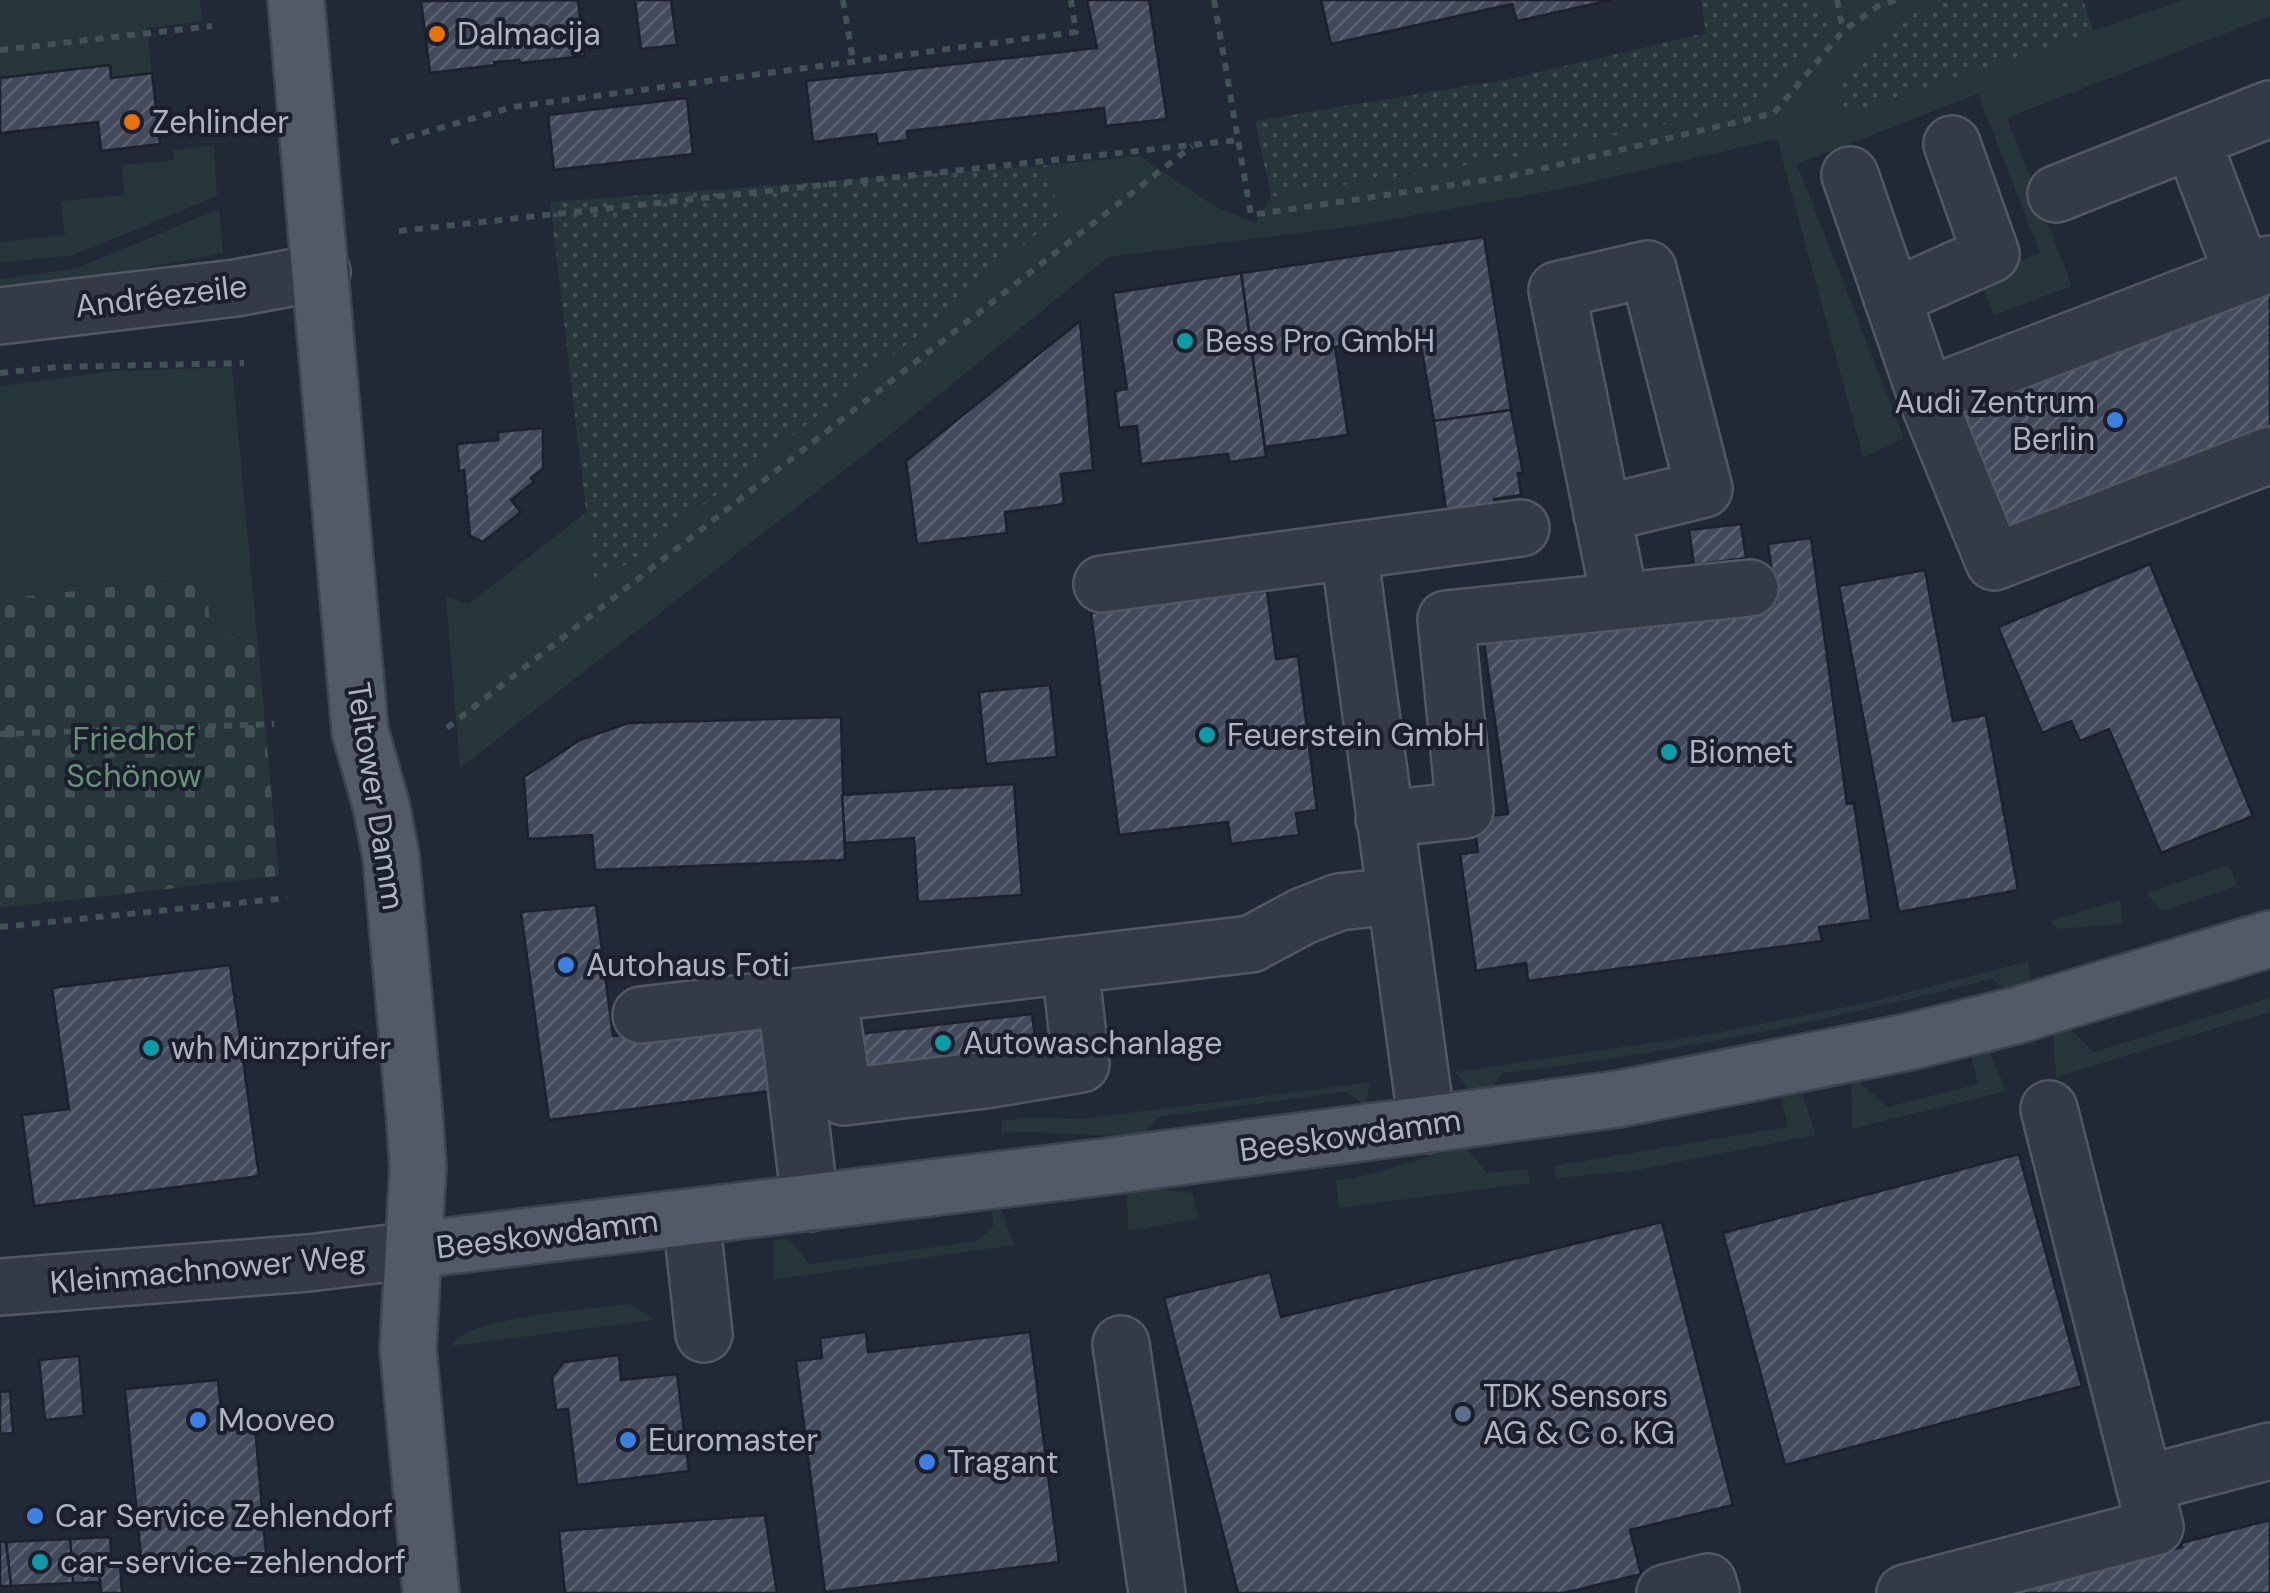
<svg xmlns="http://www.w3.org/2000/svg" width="2270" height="1593" font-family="'DM Sans',sans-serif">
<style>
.green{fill:#26363a}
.cemetery{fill:url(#cemetery-stones)}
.garden{fill:url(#garden-dots)}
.building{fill:url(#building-hatch);stroke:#1c212d;stroke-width:2.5}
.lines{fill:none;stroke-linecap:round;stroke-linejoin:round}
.minor-casing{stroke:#525764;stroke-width:60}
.major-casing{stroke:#3e4350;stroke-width:60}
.path{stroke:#425256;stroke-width:6;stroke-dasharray:8 8;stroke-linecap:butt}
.minor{stroke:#343a46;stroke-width:55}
.major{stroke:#525967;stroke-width:55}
.food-dot{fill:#e8710a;stroke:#1a1f2b;stroke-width:4}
.culture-dot{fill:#0f9aa8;stroke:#1a1f2b;stroke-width:4}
.shop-dot{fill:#3f7fe0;stroke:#1a1f2b;stroke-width:4}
.service-dot{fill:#5c6f8a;stroke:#1a1f2b;stroke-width:4}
.labels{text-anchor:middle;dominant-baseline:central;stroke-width:8;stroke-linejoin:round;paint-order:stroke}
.poi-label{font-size:32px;fill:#aeb4c3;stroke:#1a1f2b;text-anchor:start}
.street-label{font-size:32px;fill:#aeb4c3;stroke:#1a1f2b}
.park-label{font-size:32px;fill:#679276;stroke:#1a1f2b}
</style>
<defs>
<pattern id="cemetery-stones" width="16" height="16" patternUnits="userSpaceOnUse" patternTransform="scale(2.5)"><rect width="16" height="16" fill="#26363a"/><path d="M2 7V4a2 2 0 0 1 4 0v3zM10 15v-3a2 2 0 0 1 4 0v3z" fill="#435155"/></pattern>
<pattern id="garden-dots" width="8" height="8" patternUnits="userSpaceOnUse" patternTransform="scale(2.5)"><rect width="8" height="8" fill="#26363a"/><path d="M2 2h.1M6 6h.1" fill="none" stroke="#435155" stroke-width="1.8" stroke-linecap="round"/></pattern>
<pattern id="building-hatch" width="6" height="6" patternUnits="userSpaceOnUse" patternTransform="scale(2.5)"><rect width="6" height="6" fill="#424a5b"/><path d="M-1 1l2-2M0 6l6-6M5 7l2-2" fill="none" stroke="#5b6271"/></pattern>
</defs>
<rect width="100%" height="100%" fill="#212836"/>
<g class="green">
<polygon points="0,0 200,0 202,21 147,28 152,73 111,78 109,66 0,78"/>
<polygon points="1822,0 1954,0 1894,20 1839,77 1845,116 2183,0 2270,0 2270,16 2007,118 2072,286 1994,315 1979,277 2040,253 1978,94 1797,164 1904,438 1863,457 1777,139 1562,189 1349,227 1108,257 886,438 460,768 446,597 469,604 586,512 596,587 1058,214 1047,165 1139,156 1219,209 1256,223 1271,197 1511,158 1827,27"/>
<polygon points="214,145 217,196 74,255 0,263 0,242 65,235 61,201 124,195 122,165 174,160 173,150"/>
<polygon points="219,209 223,253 70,282 0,289 0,279 77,268"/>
<polygon points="232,367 257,636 211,638 205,577 0,599 0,386 112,371"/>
<polygon points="2229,865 2237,886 2162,911 2147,893"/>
<polygon points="2120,900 2122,924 2058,929 2050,921"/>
<path d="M2028 961 2031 984 2008 990 1991 979C1830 1020 1668 1054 1502 1073L1492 1089 1471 1092 1455 1072 1710 1034 1875 1001Z"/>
<polygon points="2270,998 2270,1012 2056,1077 2053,1032 2069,1028 2093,1052"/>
<polygon points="1989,1050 2006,1091 1852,1129 1851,1084 1860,1082 1887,1107 1978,1084 1971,1055"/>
<path d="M1371 1082 1364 1105 1346 1092 1158 1117 1142 1135C1095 1138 1049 1130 1002 1133L1001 1121 1029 1117 1081 1119Z"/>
<polygon points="1802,1094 1816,1135 1632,1171 1556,1178 1554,1166 1788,1127 1781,1098"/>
<path d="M1465 1147 1487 1173 1528 1169 1530 1183 1339 1208 1336 1181C1381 1174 1421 1157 1465 1147Z"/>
<polygon points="1154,1189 1192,1193 1199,1219 1128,1231 1127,1191"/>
<polygon points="1000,1206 1014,1245 773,1280 773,1240 788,1239 810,1264 976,1241 993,1227 992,1207"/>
<path d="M630 1304 655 1320 451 1346C466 1316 594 1309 630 1304Z"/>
</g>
<polygon class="cemetery" points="206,577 211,638 257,636 279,876 0,908 0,599"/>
<g class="garden">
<polygon points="1701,0 1822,0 1827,26 1753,105 1511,158 1271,197 1255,121 1509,79 1706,33"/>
<polygon points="1954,0 2083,0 2094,32 1845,116 1839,77 1894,20"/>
<path d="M1047 165 1059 214C911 347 753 467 595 588L550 202Z"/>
</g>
<g class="building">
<polygon points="578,0 585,56 520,63 519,60 494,62 495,65 430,73 421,1"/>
<polygon points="635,0 671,0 677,45 641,49"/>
<polygon points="1087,0 1149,0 1167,119 1106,126 1104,108 907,131 908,140 878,144 876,134 813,142 806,81 1097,48"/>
<polygon points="1321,0 1611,0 1517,21 1512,4 1331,44"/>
<polygon points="110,65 111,78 152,73 160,144 101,151 98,122 0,133 0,78"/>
<polygon points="687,98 693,154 554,170 548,115"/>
<polygon points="1484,237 1511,410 1434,421 1419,334 1335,347 1348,435 1265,447 1241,273"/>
<polygon points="1241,273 1266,457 1229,462 1228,454 1141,464 1137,426 1119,428 1115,391 1127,389 1113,293"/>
<polygon points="2270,286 2270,432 2004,536 1955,409"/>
<polygon points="1080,321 1093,470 1061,474 1064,504 1005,512 1007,533 917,544 906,461"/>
<polygon points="1511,410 1523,473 1518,473 1521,495 1494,499 1495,503 1446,510 1434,421"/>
<polygon points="543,428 543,469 531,478 534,482 511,500 521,512 483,542 470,536 464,470 459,471 457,444 498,440 498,432"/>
<polygon points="1741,524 1746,558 1694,565 1689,530"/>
<polygon points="1811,538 1847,804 1854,803 1871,920 1819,927 1822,941 1528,981 1526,963 1476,971 1460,854 1478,852 1473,818 1508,814 1484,642 1776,602 1768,544"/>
<polygon points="2150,564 2253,816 2161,853 2109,729 2080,741 2071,721 2042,733 1998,627"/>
<polygon points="1925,570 1953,721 1986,715 2018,890 1899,912 1839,586"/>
<polygon points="1267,591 1276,659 1298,656 1317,810 1296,813 1299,835 1231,844 1228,822 1119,835 1091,613"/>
<polygon points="1050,685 1057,757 986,764 979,692"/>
<polygon points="841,717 845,860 595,870 592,835 528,839 524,777 580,740 628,723"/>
<polygon points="1014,784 1022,895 918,902 914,838 845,843 842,795"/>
<polygon points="596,905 613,1036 760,1017 770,1091 549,1120 521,912"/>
<polygon points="230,965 259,1176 34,1206 22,1115 69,1109 52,988"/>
<polygon points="1032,1014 1037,1051 854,1072 850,1035"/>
<polygon points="2019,1154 2082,1386 1785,1465 1723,1233"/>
<polygon points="1662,1222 1733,1505 1630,1530 1641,1574 1564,1593 1238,1593 1164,1298 1270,1272 1281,1317"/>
<polygon points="866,1332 868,1352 1030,1332 1059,1562 825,1592 796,1361 822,1358 820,1338"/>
<polygon points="619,1355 621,1380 677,1374 689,1471 577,1485 568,1409 556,1410 552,1377 564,1362"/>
<polygon points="79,1356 84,1416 45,1420 39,1360"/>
<polygon points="218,1380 222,1418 254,1414 266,1555 142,1568 125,1389"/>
<polygon points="10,1391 13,1433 0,1434 0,1392"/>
<polygon points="765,1515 777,1593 565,1593 559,1531"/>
<polygon points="2270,1520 2270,1593 1985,1593 2142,1558 2182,1547 2181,1543"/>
<polygon points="110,1537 112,1564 99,1565 100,1582 73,1583 70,1539"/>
<polygon points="70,1539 73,1583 11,1586 6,1542"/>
<polygon points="0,1542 6,1542 11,1586 0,1586"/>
<polygon points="120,1563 122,1593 101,1593 99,1565"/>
</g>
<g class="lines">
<defs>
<g id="minor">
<polyline points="2192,140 2270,109"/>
<polyline points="1850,175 1926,396"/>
<polyline points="2056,194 2192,140 2243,274"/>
<polyline points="2270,264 1926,396 1994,562 2270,455"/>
<polyline points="1892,298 1991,254 1952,144"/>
<polyline points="0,316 236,288 322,272"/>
<polyline points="1602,514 1704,489 1648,269 1557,290 1620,601"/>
<polyline points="1349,552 1427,1125"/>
<polyline points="1102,584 1521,528"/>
<polyline points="1384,819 1465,810 1446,619 1750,588"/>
<polyline points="828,994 844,1097 985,1080 1081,1064 1070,965"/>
<polyline points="786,999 810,1203"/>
<polyline points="641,1015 1251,944 1303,916 1339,902 1394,896"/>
<polyline points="691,1217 704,1334"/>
<polyline points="0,1287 308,1263 415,1250"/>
<polyline points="1121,1344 1157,1593"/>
<polyline points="2144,1484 2270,1451"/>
<polyline points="1665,1593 1708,1582 1711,1593"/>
<polyline points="1905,1593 2155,1527 2049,1109"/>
</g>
<g id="major">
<polyline points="296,0 360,731 381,805 391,856 414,1110 418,1166 408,1348 431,1593"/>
<polyline points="415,1250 1103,1167 1618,1099 1908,1042 2018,1015 2270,939"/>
</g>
</defs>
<use href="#minor" class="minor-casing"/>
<use href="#major" class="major-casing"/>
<g class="path">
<polyline points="843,0 853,61"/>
<polyline points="1214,0 1251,215 1507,177 1774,113 1843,31 1878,6 1896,0"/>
<polyline points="1837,0 1843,31"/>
<polyline points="0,50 212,26"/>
<polyline points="391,142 513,107 1076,32 1071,0"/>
<polyline points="399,231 1238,140"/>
<polyline points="0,373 58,367 244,363"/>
<polyline points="447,728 1192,146"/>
<polyline points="0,734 274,724"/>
<polyline points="0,927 287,898"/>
</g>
<use href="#minor" class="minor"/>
<use href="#major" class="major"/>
</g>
<g class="food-dot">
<circle cx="437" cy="34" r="10"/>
<circle cx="132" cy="122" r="10"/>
</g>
<g class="culture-dot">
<circle cx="1185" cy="341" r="10"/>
<circle cx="1207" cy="735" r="10"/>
<circle cx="1669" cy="752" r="10"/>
<circle cx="943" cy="1043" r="10"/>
<circle cx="151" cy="1048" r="10"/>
<circle cx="40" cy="1562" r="10"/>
</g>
<g class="shop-dot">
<circle cx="2115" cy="420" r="10"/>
<circle cx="566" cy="965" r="10"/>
<circle cx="198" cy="1420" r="10"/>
<circle cx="628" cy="1440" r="10"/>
<circle cx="927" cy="1462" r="10"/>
<circle cx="35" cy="1516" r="10"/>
</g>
<circle class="service-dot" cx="1463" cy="1414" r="10"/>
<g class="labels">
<g class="poi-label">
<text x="457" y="34">Dalmacija</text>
<text x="152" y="122">Zehlinder</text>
<text x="1205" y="341">Bess Pro GmbH</text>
<text x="2095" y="402" text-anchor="end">Audi Zentrum<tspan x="2095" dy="37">Berlin</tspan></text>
<text x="1227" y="735">Feuerstein GmbH</text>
<text x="1689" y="752">Biomet</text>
<text x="586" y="965">Autohaus Foti</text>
<text x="963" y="1043">Autowaschanlage</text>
<text x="171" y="1048">wh Münzprüfer</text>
<text x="1483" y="1396">TDK Sensors<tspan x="1483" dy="37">AG &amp; C o. KG</tspan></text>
<text x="218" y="1420">Mooveo</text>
<text x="648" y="1440">Euromaster</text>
<text x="947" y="1462">Tragant</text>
<text x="55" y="1516">Car Service Zehlendorf</text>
<text x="60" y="1562">car-service-zehlendorf</text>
</g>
<g class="street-label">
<text transform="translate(161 296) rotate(-7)">Andréezeile</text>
<text transform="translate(376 796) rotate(81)">Teltower Damm</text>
<text transform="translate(1350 1135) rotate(-8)">Beeskowdamm</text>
<text transform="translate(547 1234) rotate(-7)">Beeskowdamm</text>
<text transform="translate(208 1269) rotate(-5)">Kleinmachnower Weg</text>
</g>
<g class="park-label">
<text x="134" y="739">Friedhof<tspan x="134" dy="37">Schönow</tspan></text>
</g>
</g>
</svg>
